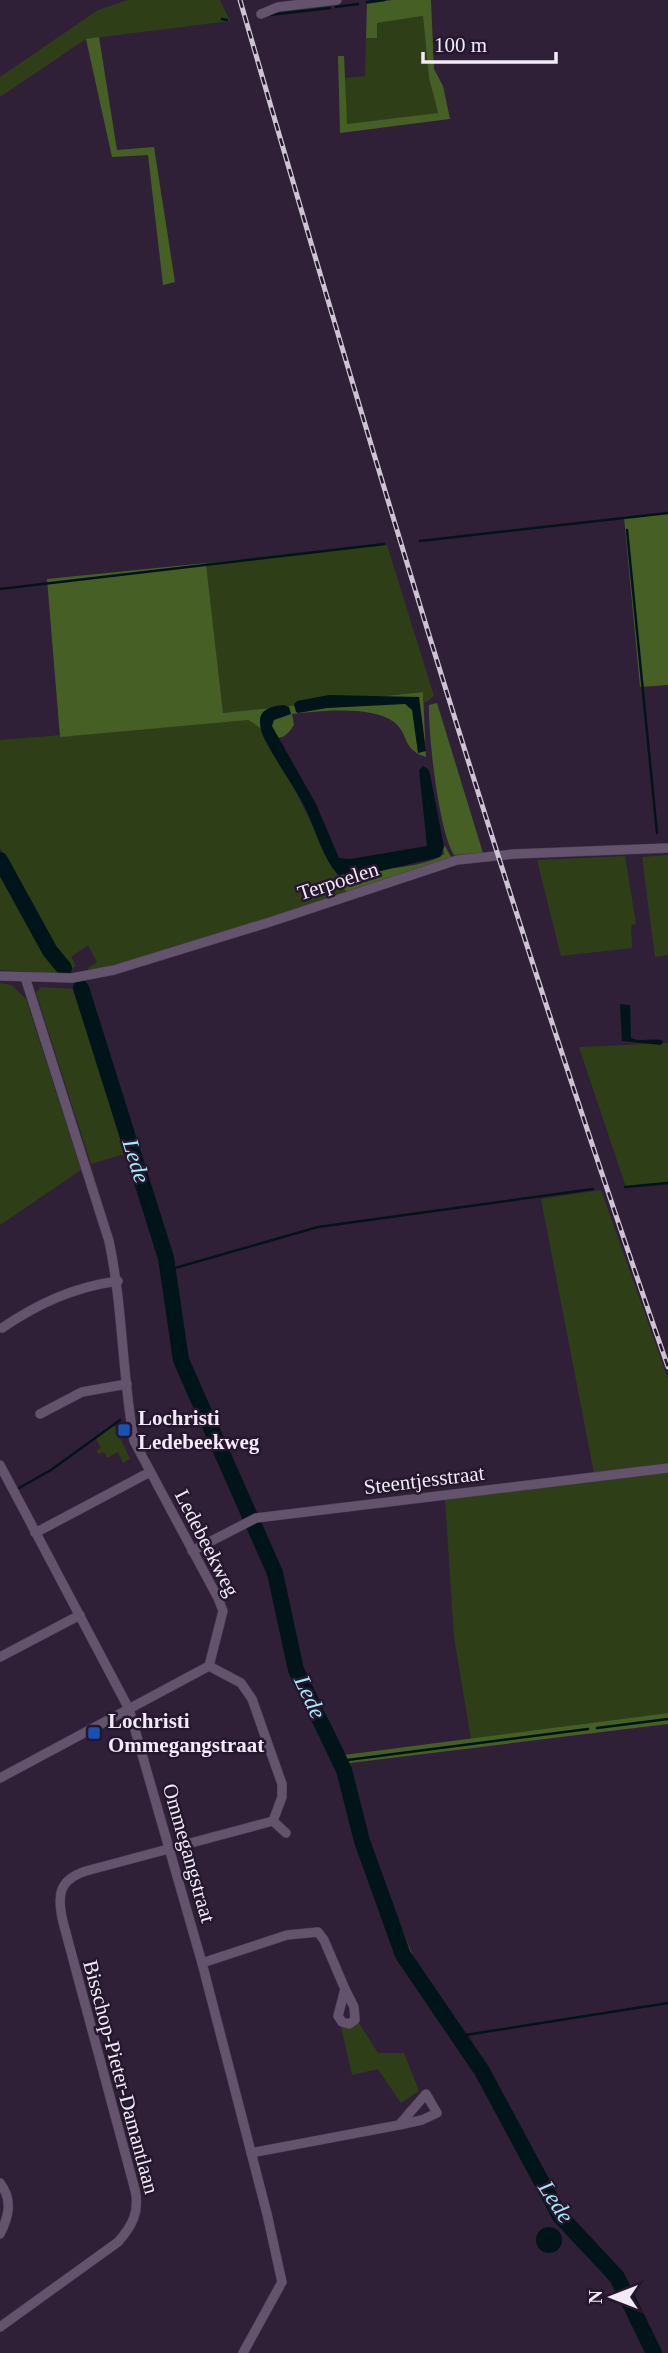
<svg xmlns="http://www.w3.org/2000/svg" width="668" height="2353" font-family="Georgia,serif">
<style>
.green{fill:#2e3f17}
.forest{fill:#465f24}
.water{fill:#001419}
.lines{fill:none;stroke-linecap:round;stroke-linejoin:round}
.stream{stroke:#001419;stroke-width:2.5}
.river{stroke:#001419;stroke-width:16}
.minor-casing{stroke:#4c3f53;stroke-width:10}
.minor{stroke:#63536d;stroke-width:9}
.rail-casing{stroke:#cdc3d3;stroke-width:5}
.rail{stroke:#25172d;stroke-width:2.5;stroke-dasharray:8;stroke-linecap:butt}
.transit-dot{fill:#1a4fb4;stroke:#25172d;stroke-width:2.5}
.labels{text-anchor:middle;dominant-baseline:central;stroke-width:5;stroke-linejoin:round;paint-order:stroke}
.street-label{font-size:21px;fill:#f3eaf9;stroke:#25172d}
.poi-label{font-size:21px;font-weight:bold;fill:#f3eaf9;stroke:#25172d;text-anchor:start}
.water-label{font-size:23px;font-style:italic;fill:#a6ebfa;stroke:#25172d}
</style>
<rect width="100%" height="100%" fill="#2f2037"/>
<g class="green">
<polygon points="128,0 220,0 230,21 86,39 0,97 0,77 98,10"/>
<polygon points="423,16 429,78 438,114 346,124 345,78 365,76 366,38 377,37 377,23"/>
<polygon points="387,545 434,696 425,703 422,692 223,713 206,563"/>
<polygon points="248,720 259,725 266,733 330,860 340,872 343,887 348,893 90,973 88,968 97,962 88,945 71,957 76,966 71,969 58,954 0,848 0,740"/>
<polygon points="668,855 668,955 655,957 642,857"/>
<polygon points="625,856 636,924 631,925 632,948 561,956 537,860"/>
<polygon points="0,867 41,942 62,974 0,970"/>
<polygon points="0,983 11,985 26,999 81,1170 0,1225"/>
<polygon points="41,987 72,989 76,992 128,1153 91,1164 36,993"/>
<polygon points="668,1043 668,1184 626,1187 579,1047"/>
<polygon points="601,1190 668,1379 668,1463 594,1473 541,1199"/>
<polygon points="114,1425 130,1459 123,1463 118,1452 107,1458 104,1452 99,1454 96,1451 101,1448 96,1439"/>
<polygon points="668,1472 668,1713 471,1739 454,1637 445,1500"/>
<polygon points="359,2023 378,2053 404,2053 419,2091 401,2103 378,2069 352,2075 341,2027 349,2029"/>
</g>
<g class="forest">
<polygon points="392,0 431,0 434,69 443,86 450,119 340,133 338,56 344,56 347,124 438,113 429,78 423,16 377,23 377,38 366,38 367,4"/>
<polygon points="99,37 117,150 154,147 175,282 163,285 148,155 112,157 86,39"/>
<polygon points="668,513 668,685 640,687 624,517"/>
<path d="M206 563 223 713 423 692 426 757C401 749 410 735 394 722 372 705 318 711 292 714L294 725C277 752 267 729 248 720L60 737 47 579Z"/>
<path d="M437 703 483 853 454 855C439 833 428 734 429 705Z"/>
<path d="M445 846 451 857 448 861 348 893 343 888 340 872C365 870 425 869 444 854L443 847Z"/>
<path d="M286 1591 303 1673 324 1709 344 1755 668 1713V1724L350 1763C363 1829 387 1894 413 1956L408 1958 381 1892 344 1764 299 1669 283 1592Z"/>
</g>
<g class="water">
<polygon points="329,695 419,697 426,751 418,753 412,710 405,704 327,708 298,713 296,712 294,704 297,701"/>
<path d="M284 705 289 707 291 714 274 720 272 726 316 804 339 858 350 859 427 846 419 770 423 766 428 769 430 774 444 847 440 857 372 873 338 875C323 858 316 832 307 812 299 794 287 778 277 761 271 750 259 734 260 721 260 708 274 706 284 705Z"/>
<path d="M620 1004 630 1005 631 1038C642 1043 653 1037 663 1041L661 1045 622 1041Z"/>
<circle cx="549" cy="2240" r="13"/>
</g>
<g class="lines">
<g class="stream">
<polyline points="367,2 384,0"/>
<polyline points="336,7 358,4"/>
<polyline points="269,15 330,8"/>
<polyline points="222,19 227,20"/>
<polyline points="627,530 657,833"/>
<polyline points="420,541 668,513"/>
<polyline points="0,589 384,544"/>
<polyline points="625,1187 668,1183"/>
<polyline points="168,1270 318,1227 593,1189"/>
<polyline points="19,1488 51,1470 120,1420"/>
<polyline points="597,1728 668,1719"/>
<polyline points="340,1761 588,1729"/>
<polyline points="459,2036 668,2003"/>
</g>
<g class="river">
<polyline points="0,860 50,951 64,968"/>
<polyline points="81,988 166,1258 181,1360 275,1573 296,1670 344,1770 362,1841 403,1955 482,2071 560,2216 617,2277 654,2353"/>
</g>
<defs>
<g id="minor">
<polyline points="261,14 278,7 337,0"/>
<polyline points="0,976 72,978 114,970 270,922 457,860 514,854 668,848"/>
<path d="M25 977 109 1241C123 1307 122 1375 134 1441L218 1598 223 1611 209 1666"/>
<path d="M2 1328C39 1303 74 1287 118 1281"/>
<polyline points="40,1414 82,1392 127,1384"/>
<polyline points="0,1465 129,1709 202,1963 267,2214 282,2282 243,2353"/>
<polyline points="35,1533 150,1472"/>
<polyline points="192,1551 256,1518 668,1468"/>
<polyline points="0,1657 80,1615"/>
<polyline points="0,1778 209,1666"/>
<polyline points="273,1821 286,1833"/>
<polyline points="202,1963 287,1935 318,1932 324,1940 345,1989 338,2016 342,2022 349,2024 355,2020 354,2007 345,1989"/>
<polyline points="251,2153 399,2125 422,2120 437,2113 426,2094 399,2125"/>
<path d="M0 2183C13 2200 9 2216 0 2234"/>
<path d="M0 2327 118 2242C132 2226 140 2212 135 2190L63 1922C57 1896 58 1880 86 1871L273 1821 282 1797V1784L252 1699 241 1683 209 1666"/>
</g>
</defs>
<use href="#minor" class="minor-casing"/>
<use href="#minor" class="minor"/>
<defs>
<path id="rail" d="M240 0C373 459 511 916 668 1367"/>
</defs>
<use href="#rail" class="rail-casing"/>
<use href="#rail" class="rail"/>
</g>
<g class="transit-dot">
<rect x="117" y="1423" width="14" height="14" rx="3.5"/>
<rect x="87" y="1726" width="14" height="14" rx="3.5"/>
</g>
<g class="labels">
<g class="street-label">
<text transform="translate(338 881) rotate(-18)">Terpoelen</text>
<text transform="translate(424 1480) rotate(-7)">Steentjesstraat</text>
<text transform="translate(207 1543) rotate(63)">Ledebeekweg</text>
<text transform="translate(189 1853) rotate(74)">Ommegangstraat</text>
<text transform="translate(121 2077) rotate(75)">Bisschop-Pieter-Damantlaan</text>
</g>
<g class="poi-label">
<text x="138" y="1418">Lochristi<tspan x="138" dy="24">Ledebeekweg</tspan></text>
<text x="108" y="1721">Lochristi<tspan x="108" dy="24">Ommegangstraat</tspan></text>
</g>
<g class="water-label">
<text transform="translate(136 1161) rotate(73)">Lede</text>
<text transform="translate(310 1697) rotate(65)">Lede</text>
<text transform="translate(556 2202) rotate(57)">Lede</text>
</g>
</g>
<g transform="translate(612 2297) rotate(270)" stroke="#25172d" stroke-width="5" paint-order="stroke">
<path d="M0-5L12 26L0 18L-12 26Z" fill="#f3eaf9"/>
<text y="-10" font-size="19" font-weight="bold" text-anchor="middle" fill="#f3eaf9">N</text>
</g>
<path d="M423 52v10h133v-10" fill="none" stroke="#f3eaf9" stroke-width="3.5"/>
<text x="434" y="52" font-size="21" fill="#f3eaf9" stroke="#25172d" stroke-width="5" paint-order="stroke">100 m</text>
</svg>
